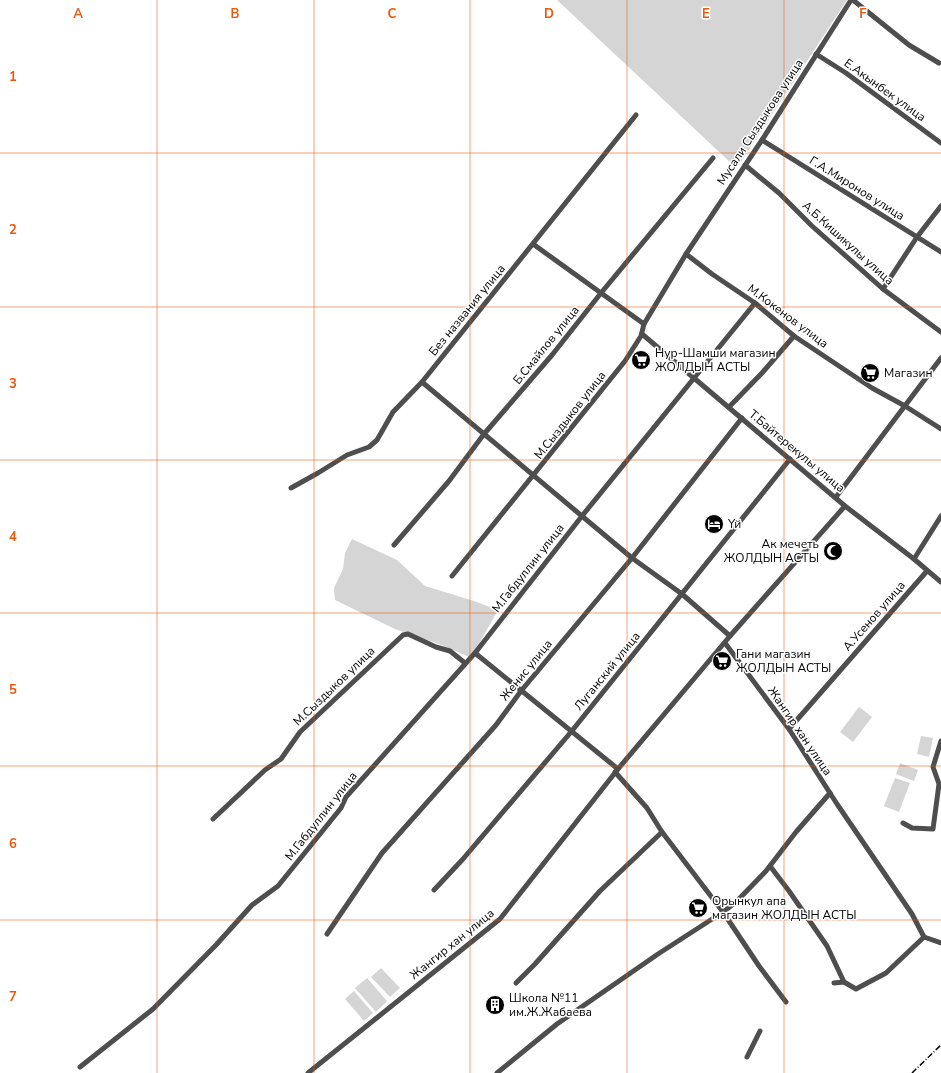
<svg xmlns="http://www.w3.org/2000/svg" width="941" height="1073" font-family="'Nunito Sans',sans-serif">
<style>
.green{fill:#d5d5d5}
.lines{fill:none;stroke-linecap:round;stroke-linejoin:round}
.street{stroke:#4e4e4e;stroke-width:5}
.rail{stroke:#000;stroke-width:1.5;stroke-dasharray:6 2 1 2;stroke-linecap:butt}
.grid{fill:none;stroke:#e8590c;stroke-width:1;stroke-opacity:0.55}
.labels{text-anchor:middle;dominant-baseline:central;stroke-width:3;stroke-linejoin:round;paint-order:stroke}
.street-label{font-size:12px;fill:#000;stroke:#fff}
.poi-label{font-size:12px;fill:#000;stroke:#fff;text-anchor:start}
.grid-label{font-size:13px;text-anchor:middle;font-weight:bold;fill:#e8590c;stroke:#fff;stroke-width:3;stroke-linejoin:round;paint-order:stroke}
</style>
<rect width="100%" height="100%" fill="#fff"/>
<g class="green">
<polygon points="557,0 847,0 739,165 732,164"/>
<polygon points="352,539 397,560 425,586 474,601 498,610 476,649 469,657 439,644 395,629 335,600 334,588 343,569 345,553"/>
<polygon points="859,707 872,717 853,742 840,732"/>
<polygon points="921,736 933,738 929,757 917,754"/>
<polygon points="900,763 918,770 914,781 896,774"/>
<polygon points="895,778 910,783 899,812 884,806"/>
<polygon points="381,968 400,988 390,997 371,977"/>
<polygon points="367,978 387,1001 376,1012 355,988"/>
<polygon points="354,991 373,1013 364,1021 345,999"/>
</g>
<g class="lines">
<g class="street">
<polyline points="853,0 909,45 939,63"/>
<polyline points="816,54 846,73 941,143"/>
<polyline points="762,140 941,252"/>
<polyline points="745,165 779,193 812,226 883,289 941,332"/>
<polyline points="533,244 644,324"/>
<polyline points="686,254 712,274 755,303 794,336 872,388 905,406 941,429"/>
<polyline points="883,289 917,237 941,206"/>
<polyline points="642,334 845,506 914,559 941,582"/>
<polyline points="422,382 632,558 682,594 730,636"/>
<polyline points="729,407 762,373 794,336"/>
<polyline points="291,488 318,473 347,455 369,447 377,440 393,412 422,382 636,115"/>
<polyline points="836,497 941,358"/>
<polyline points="394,545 449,481 484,434 552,355 601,293 713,158"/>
<polyline points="914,559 941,516"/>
<polyline points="452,576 625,361 641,336 644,324 686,254 762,140 851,0"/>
<polyline points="725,643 789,729 837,804 912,914 924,937 941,943"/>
<polyline points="475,653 618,769"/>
<polyline points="789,729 927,571"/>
<polyline points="615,772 647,808 662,832 723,912 759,966 786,1002"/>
<polyline points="213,819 265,770 281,759 300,732 403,635 408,634 436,647 450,651 465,663"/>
<polyline points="903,823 912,828 933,829 939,784 933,767 941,741"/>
<polyline points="770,866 789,891 827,946 844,982"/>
<polyline points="434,890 463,859 571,732 790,459"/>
<polyline points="327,934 382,853 496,725 521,691 632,558 742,418"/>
<polyline points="516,983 535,964 600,891 662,832"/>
<polyline points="834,983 844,982 856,989 886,973 924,937"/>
<polyline points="747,1057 760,1031"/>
<polyline points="80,1067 153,1009 216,945 252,905 278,886 341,808 346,797 475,653 582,516 755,303"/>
<polyline points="308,1073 500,919 618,769 730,636 845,506"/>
<polyline points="497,1073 557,1024 658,954 723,912 736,902 766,871 796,832 830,793"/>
</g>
<polyline class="rail" points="912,1073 941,1045"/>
</g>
<path class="grid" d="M157 0V1073M314 0V1073M470 0V1073M627 0V1073M784 0V1073M0 153H941M0 307H941M0 460H941M0 613H941M0 766H941M0 920H941"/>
<defs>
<symbol id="supermarket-disc" viewBox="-11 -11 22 22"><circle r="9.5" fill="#000" stroke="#fff"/><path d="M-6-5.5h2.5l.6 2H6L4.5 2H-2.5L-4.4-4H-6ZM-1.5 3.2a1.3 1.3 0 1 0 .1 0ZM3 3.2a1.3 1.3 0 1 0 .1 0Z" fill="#fff"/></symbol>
<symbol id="hotel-disc" viewBox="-11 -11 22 22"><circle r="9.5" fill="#000" stroke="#fff"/><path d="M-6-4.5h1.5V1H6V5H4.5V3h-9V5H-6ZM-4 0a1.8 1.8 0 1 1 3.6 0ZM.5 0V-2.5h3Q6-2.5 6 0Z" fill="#fff"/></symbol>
<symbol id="mosque-disc" viewBox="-11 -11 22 22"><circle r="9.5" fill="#000" stroke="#fff"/><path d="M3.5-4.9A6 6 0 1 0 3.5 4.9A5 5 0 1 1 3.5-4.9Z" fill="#fff"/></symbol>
<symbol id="building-disc" viewBox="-11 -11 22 22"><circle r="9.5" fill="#000" stroke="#fff"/><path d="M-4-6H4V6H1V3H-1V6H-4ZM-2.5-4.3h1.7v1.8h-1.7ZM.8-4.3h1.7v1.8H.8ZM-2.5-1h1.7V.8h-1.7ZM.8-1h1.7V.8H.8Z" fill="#fff"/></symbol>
</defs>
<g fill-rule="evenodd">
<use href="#supermarket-disc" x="630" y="349" width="22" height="22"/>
<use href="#supermarket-disc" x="859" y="362" width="22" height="22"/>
<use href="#hotel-disc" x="703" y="513" width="22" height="22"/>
<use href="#mosque-disc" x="822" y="540" width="22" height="22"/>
<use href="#supermarket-disc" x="711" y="650" width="22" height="22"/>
<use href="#supermarket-disc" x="687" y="897" width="22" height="22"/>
<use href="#building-disc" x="484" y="994" width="22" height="22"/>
</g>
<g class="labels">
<g class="street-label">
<text transform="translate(885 90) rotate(36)">Е.Акынбек улица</text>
<text transform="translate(760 122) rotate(-57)">Мусали Сыздыкова улица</text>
<text transform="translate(857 188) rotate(32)">Г.А.Миронов улица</text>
<text transform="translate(848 243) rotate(42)">А.Б.Кишикулы улица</text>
<text transform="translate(467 310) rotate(-51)">Без названия улица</text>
<text transform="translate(788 316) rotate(37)">М.Кокенов улица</text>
<text transform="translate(546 345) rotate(-51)">Б.Смайлов улица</text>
<text transform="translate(570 415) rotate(-52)">М.Сыздыков улица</text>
<text transform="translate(797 451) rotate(40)">Т.Байтерекулы улица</text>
<text transform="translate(528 568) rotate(-52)">М.Габдуллин улица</text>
<text transform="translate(874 616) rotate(-49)">А.Усенов улица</text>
<text transform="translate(526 670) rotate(-51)">Женис улица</text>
<text transform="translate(607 671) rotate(-51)">Луганский улица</text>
<text transform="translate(334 686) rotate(-44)">М.Сыздыков улица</text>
<text transform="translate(800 731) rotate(56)">Жангир хан улица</text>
<text transform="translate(321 816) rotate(-52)">М.Габдуллин улица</text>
<text transform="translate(452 944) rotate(-39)">Жангир хан улица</text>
</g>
<g class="poi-label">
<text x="655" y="353">Нур-Шамши магазин<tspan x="655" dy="14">ЖОЛДЫН АСТЫ</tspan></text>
<text x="884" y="373">Магазин</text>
<text x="728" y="524">Үй</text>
<text x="819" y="544" text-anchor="end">Ак мечеть<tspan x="819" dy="14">ЖОЛДЫН АСТЫ</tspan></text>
<text x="736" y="654">Гани магазин<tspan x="736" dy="14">ЖОЛДЫН АСТЫ</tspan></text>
<text x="712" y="901">Орынкул апа<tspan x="712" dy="14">магазин ЖОЛДЫН АСТЫ</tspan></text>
<text x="509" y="998">Школа №11<tspan x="509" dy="14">им.Ж.Жабаева</tspan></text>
</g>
</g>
<g class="grid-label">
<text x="78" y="18">A</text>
<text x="235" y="18">B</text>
<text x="392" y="18">C</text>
<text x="549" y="18">D</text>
<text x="706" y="18">E</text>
<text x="863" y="18">F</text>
<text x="13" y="81">1</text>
<text x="13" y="234">2</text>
<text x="13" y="388">3</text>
<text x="13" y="541">4</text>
<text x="13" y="694">5</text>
<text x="13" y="848">6</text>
<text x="13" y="1001">7</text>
</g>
</svg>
